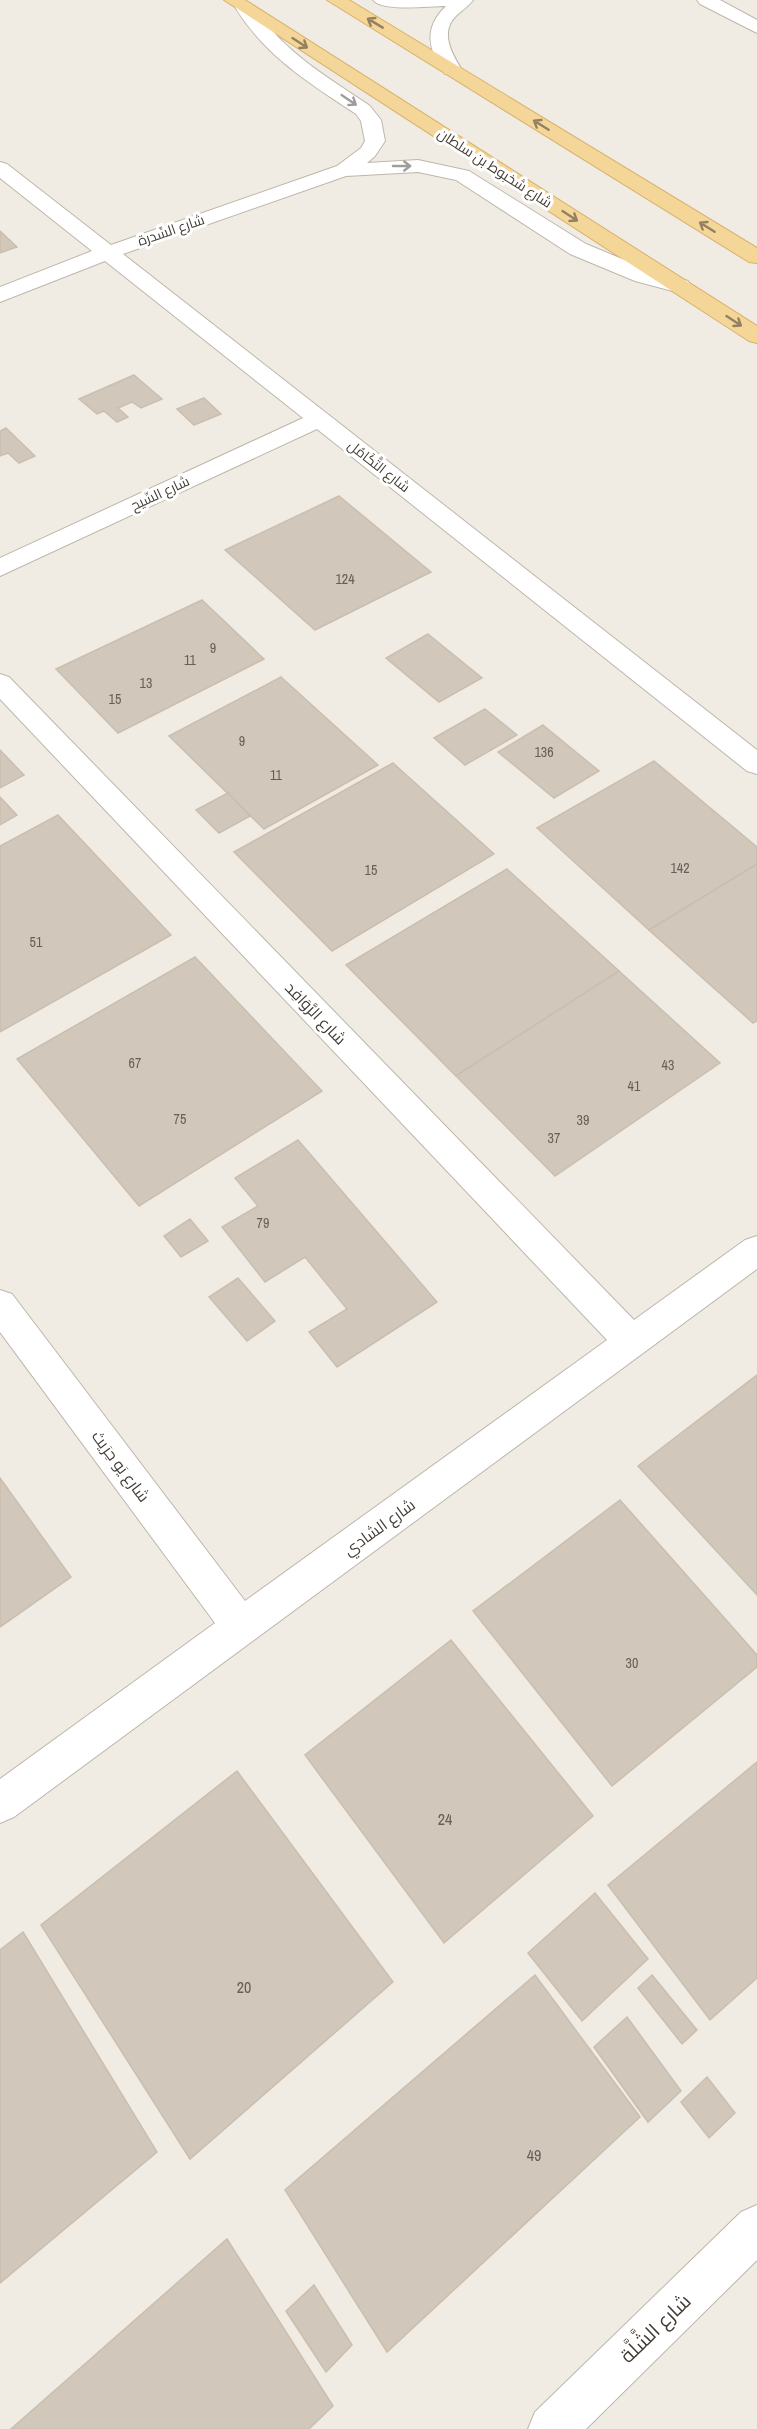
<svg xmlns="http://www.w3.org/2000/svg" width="757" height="2429" font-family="'Archivo Narrow',Cairo,sans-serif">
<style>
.building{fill:#d1c7bb;stroke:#cbbeae;stroke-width:1.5}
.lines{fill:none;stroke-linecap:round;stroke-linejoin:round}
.minor-casing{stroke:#beb6ab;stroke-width:2}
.primary-casing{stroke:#d8b16a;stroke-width:2}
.minor{fill:#fff;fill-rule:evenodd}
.primary{fill:#f5d699;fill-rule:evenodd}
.oneway{stroke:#938162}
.oneway2{stroke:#a09e9a}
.labels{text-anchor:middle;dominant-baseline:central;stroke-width:6;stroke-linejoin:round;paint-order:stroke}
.far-street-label{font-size:14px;fill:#423c35;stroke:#fff}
.number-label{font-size:14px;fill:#665f56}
.street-label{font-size:16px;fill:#423c35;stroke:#fff}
.near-number-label{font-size:16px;fill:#665f56}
.near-street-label{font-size:20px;fill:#423c35;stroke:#fff}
</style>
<rect width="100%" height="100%" fill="#f0ece4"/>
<g class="building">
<polygon points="0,231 17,247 0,253"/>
<polygon points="134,375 162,399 141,408 132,402 118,408 128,417 117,422 104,411 97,414 79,399"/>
<polygon points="204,398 221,414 194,425 177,409"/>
<polygon points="6,428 35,456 19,463 8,453 0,456 0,431"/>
<polygon points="339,496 431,572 315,630 225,550"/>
<polygon points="202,600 264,659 118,733 56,669"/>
<polygon points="428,634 482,678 439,702 386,658"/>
<polygon points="281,677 378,765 264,829 169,736"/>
<polygon points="485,709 517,735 465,765 434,738"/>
<polygon points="543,725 599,771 554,798 498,752"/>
<polygon points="0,750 24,775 0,788"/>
<polygon points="654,761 757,847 757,864 649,930 537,828"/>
<polygon points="393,763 494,854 332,951 234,852"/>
<polygon points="228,793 250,816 219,833 196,810"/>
<polygon points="0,797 17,815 0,825"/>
<polygon points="58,815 171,935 0,1032 0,846"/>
<polygon points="757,864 757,1021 753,1023 649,930"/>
<polygon points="507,869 619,971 456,1076 346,965"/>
<polygon points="195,957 322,1091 139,1206 17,1059"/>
<polygon points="619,971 720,1063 555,1176 456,1076"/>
<polygon points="298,1140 437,1302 337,1367 309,1332 347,1309 305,1257 265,1282 222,1227 258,1206 235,1178"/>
<polygon points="190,1219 208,1241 181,1257 164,1236"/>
<polygon points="238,1278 275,1321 247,1341 209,1297"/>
<polygon points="757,1375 757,1595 638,1466"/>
<polygon points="0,1478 71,1577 0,1627"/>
<polygon points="620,1500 757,1655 757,1667 612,1786 473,1611"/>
<polygon points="451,1640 593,1816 444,1943 305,1755"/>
<polygon points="757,1762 757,1978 710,2020 608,1885"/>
<polygon points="237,1771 393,1982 190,2159 41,1925"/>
<polygon points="595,1893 648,1959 582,2021 528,1953"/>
<polygon points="23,1932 157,2152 0,2283 0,1950"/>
<polygon points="535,1975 640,2117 387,2352 285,2190"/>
<polygon points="652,1975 697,2030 682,2044 638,1988"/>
<polygon points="627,2017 681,2091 648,2122 594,2047"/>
<polygon points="707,2077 735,2113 709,2138 681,2102"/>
<polygon points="227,2239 333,2406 309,2429 11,2429"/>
<polygon points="314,2285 352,2345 326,2372 286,2311"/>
</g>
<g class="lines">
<defs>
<g id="minor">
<path d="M373 0H473C468 7 461 11 455 17 440 33 452 54 462 70L459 74H445C428 50 423 28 446 6 430 6 382 12 373 0Z"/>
<polygon points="697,0 720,0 757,20 757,33 700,4"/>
<path d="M244 2 250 3C285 53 321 73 370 106L381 120 385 141 375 156 367 163 418 160 469 171 586 244 651 271 688 281 691 286 688 291 680 293 635 281 570 254 456 180 418 172 346 176 123 254 757 750V774L747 771 317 429 0 576V558L303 418 105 261 0 302V287L92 251 0 178V162L7 164 111 245 337 166 361 148 365 141 361 121 356 114C309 83 265 56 235 7Z"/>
<polygon points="0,674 9,677 634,1320 745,1240 757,1236 757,1269 14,1817 0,1823 0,1779 215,1623 0,1332 0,1290 12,1294 245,1601 607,1340 0,699"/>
<polygon points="757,2205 757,2260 586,2429 528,2429 535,2412 741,2212"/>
</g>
<g id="primary">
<polygon points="224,0 245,0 757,326 757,343 749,341"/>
<polygon points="327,0 349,0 757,248 757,263 749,262"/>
</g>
</defs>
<use href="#minor" class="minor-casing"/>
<use href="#primary" class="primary-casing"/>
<use href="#minor" class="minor"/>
<use href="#primary" class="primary"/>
</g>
<defs><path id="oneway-shaft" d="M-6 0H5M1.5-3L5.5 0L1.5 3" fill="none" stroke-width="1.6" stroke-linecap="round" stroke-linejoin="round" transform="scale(1.5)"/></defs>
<g class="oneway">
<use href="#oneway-shaft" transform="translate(375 23) rotate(-149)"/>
<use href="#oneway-shaft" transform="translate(300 43) rotate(33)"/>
<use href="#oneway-shaft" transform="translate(541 125) rotate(-148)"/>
<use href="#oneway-shaft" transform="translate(570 216) rotate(33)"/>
<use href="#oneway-shaft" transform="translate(707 227) rotate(-148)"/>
<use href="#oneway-shaft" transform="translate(734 321) rotate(33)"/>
</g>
<g class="oneway2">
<use href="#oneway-shaft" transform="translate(349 100) rotate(34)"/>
<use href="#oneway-shaft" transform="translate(402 166)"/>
</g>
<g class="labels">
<g class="far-street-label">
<text transform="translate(495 168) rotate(33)">شارع شخبوط بن سلطان</text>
<text transform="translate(171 230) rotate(-19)">شارع السِّدرة</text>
<text transform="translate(379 466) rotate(38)">شارع التَّكَامُل</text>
<text transform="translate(160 493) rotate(-25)">شارع السِّيح</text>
</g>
<g class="number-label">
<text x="345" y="579">124</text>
<text x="213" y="648">9</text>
<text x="190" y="660">11</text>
<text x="146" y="683">13</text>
<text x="115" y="699">15</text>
<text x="242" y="741">9</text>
<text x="544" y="752">136</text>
<text x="276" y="775">11</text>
<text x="680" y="868">142</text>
<text x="371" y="870">15</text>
<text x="36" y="942">51</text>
<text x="135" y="1063">67</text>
<text x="668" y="1065">43</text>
<text x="634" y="1086">41</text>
<text x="180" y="1119">75</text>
<text x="583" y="1120">39</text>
<text x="554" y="1138">37</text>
<text x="263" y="1223">79</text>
<text x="632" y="1663">30</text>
</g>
<g class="street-label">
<text transform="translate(316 1013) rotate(46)">شارع الرَّوَافِد</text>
<text transform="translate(121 1466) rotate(53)">شارع يَو حِرَيث</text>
<text transform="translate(379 1527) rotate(-36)">شارع الشادي</text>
</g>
<g class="near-number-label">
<text x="445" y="1819">24</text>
<text x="244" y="1987">20</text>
<text x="534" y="2155">49</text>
</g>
<g class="near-street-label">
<text transform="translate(655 2328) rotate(-44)">شارع الشَّلَّة</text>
</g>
</g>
</svg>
